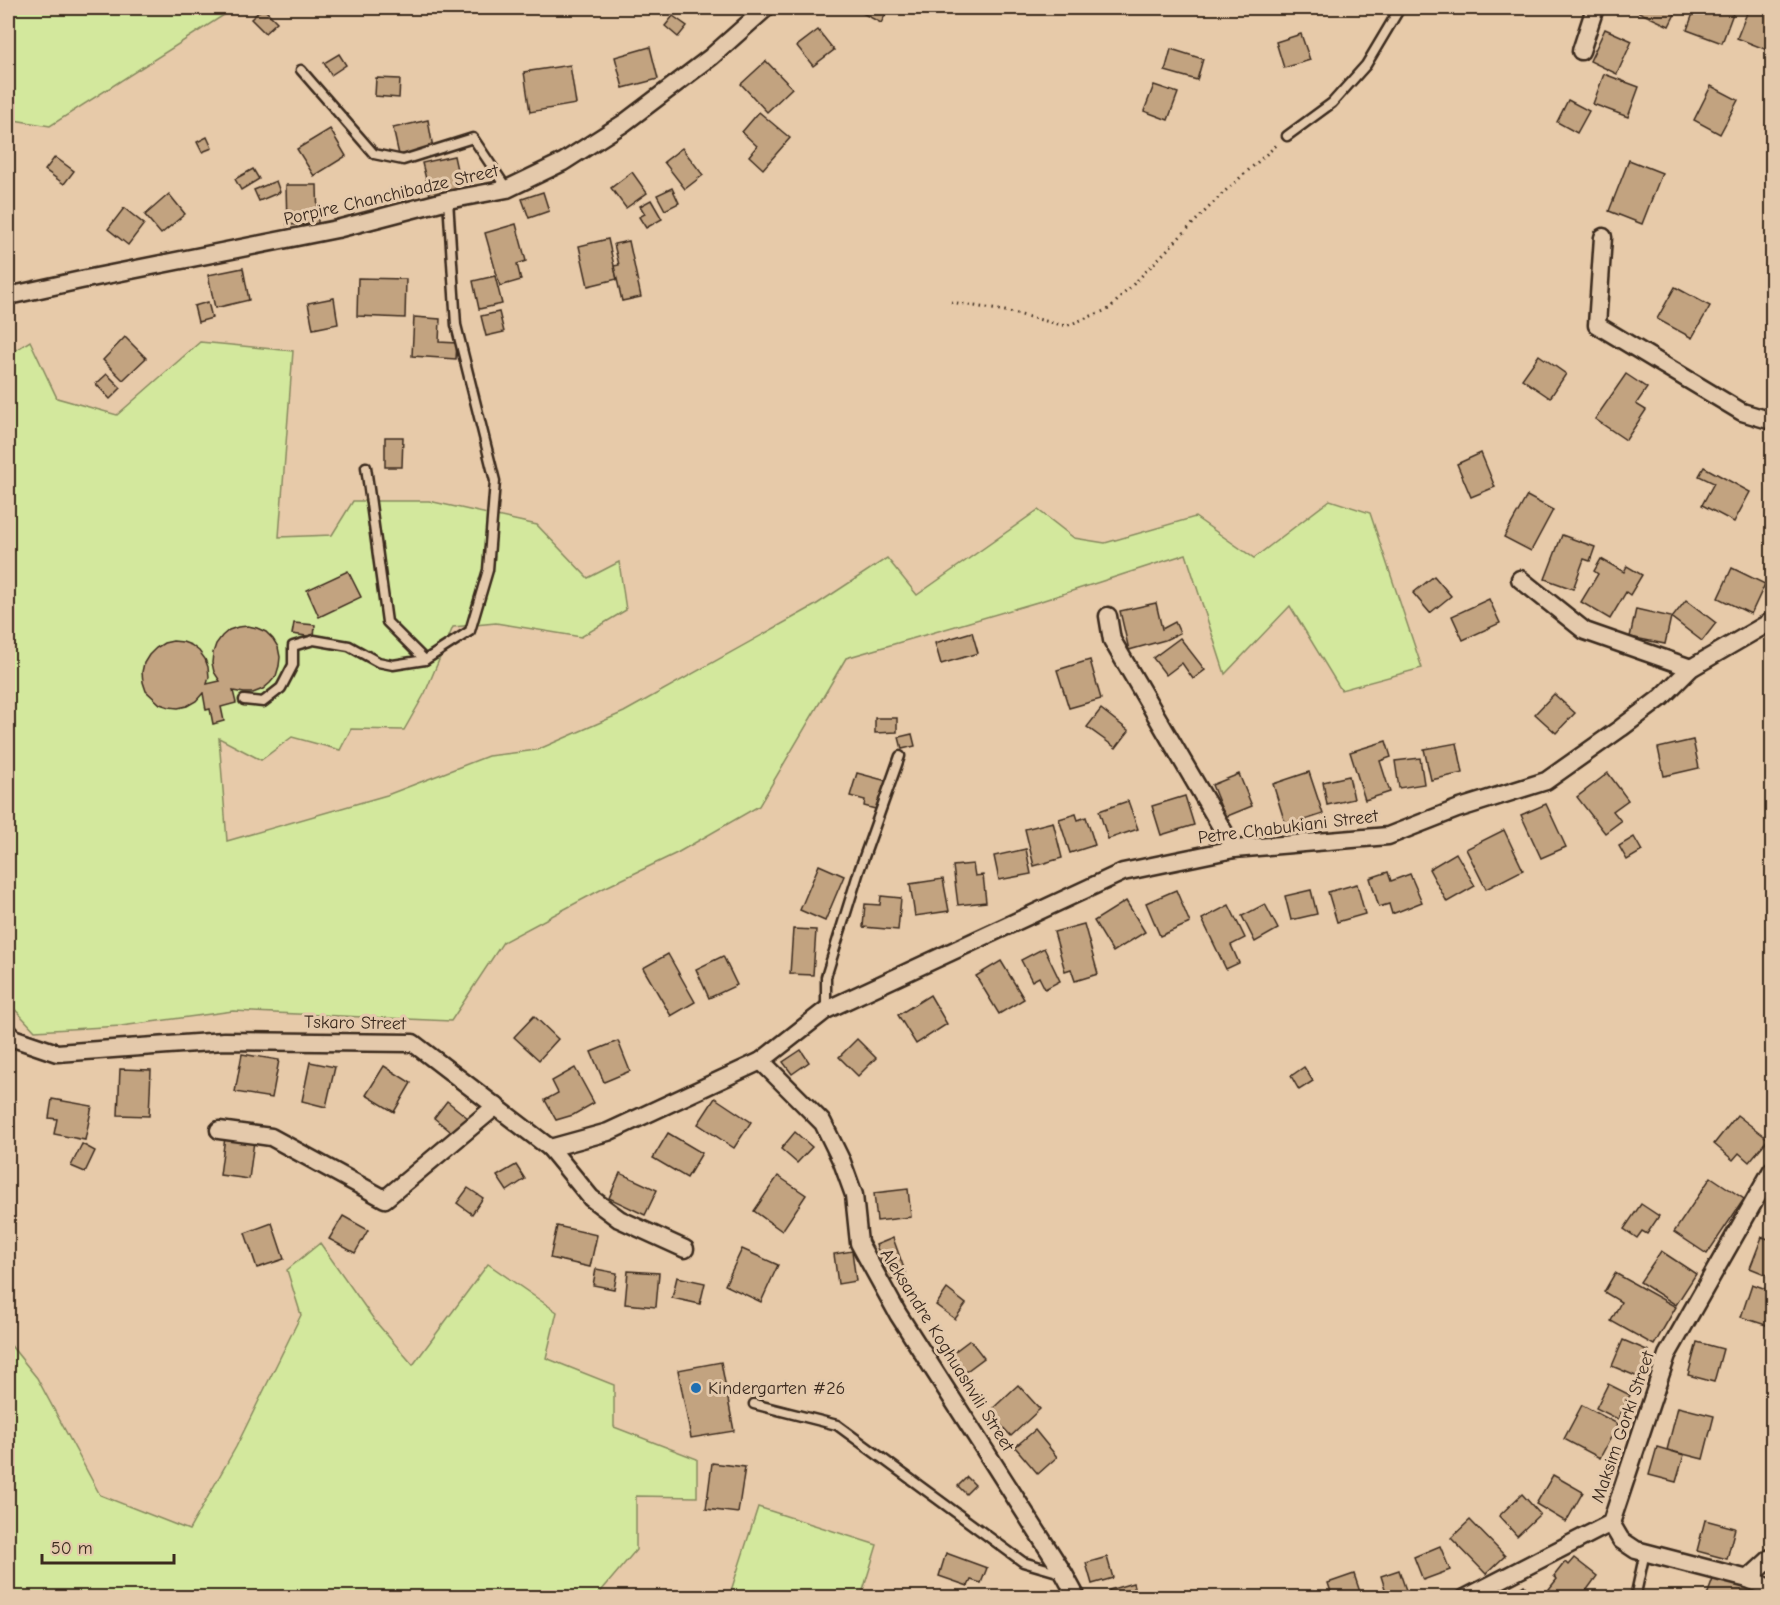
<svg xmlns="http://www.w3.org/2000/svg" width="1780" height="1605" font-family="'Comic Neue',sans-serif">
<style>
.green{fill:#d3e89d;stroke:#87895e;stroke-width:1.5}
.building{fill:#c2a380;stroke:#3b2a1e;stroke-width:1.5}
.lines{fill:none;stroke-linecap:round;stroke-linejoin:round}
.service-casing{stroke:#3b2a1e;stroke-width:13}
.minor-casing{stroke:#3b2a1e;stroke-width:21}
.path{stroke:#3b2a1e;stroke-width:3;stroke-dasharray:1.5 4.5;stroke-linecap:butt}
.service{stroke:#e4c9ab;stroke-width:8}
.minor{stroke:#e4c9ab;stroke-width:16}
.poi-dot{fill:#1f6fb2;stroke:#e4c9ab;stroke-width:2}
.labels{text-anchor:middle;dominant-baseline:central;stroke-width:6;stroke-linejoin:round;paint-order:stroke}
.street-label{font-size:18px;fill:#3b2a1e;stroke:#e4c9ab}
.poi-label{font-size:18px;fill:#3b2a1e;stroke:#e4c9ab;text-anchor:start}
</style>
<rect width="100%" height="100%" fill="#e7caa9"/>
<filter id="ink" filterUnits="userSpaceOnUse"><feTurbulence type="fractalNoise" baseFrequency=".0167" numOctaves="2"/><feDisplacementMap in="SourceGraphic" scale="12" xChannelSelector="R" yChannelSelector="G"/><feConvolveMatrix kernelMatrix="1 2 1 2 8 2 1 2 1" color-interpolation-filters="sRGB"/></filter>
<g filter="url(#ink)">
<g class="green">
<polygon points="8,8 235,8 50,126 8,119"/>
<polygon points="30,341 57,398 117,415 200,342 293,351 279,537 332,535 353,501 429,501 537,525 588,578 619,562 626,610 581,637 496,623 453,627 425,693 404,730 351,729 340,750 292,737 261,760 219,738 227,841 387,795 488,756 537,750 624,712 814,606 887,558 917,595 1038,510 1074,538 1105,543 1195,517 1254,558 1330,500 1370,513 1422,668 1341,690 1290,606 1225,674 1186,554 1041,601 846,658 759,806 677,853 604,888 503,942 451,1021 233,1011 121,1026 35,1031 8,1002 8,355"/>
<polygon points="320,1243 375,1321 413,1365 488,1264 557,1312 546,1358 614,1385 614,1427 697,1459 697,1497 636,1496 636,1550 596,1597 8,1597 8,1342 37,1378 100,1495 189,1530 236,1447 301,1315 287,1270"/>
<polygon points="758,1507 877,1545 861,1597 729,1597"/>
</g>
<g class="building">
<polygon points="263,8 277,22 265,33 251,19"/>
<polygon points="853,8 889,8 881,23"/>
<polygon points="1635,8 1678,8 1669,26 1634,10"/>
<polygon points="1695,8 1735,8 1722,43 1687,30"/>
<polygon points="1749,8 1772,8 1772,52 1737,38"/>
<polygon points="673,16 687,26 678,37 665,26"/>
<polygon points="1605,29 1632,41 1617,74 1590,61"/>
<polygon points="818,30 834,50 813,66 797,46"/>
<polygon points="1301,34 1310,60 1284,68 1276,42"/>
<polygon points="650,47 658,79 623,88 615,57"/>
<polygon points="1171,49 1203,59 1197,80 1165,71"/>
<polygon points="339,54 346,65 331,75 324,63"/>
<polygon points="766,61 792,88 767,112 741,84"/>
<polygon points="570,65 576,104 530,112 524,72"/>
<polygon points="1604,74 1639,87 1628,117 1593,104"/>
<polygon points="376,78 400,79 399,98 375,96"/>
<polygon points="1154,85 1178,93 1168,120 1144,111"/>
<polygon points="1711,86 1738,100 1720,134 1694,120"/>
<polygon points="1568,100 1589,111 1577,133 1557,122"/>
<polygon points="759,112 790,138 763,169 749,156 757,146 742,132"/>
<polygon points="428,120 433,148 399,155 393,128"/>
<polygon points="330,129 346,156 314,176 297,149"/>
<polygon points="207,137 212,148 202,152 197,142"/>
<polygon points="682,148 703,175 685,189 664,162"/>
<polygon points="454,156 461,188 430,195 422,163"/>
<polygon points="55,157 74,171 64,184 45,170"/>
<polygon points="1629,160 1662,173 1642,224 1609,211"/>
<polygon points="253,169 259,179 241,190 235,179"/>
<polygon points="632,172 647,193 626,208 611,188"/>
<polygon points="276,181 280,192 259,201 254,190"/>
<polygon points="286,185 317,185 318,224 287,225"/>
<polygon points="672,188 679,203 665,210 657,195"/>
<polygon points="543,192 549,211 529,218 522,199"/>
<polygon points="169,194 185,214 161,234 145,215"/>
<polygon points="651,200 662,219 646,228 639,217 645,214 640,206"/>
<polygon points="124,208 144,224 128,245 108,229"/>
<polygon points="516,224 526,261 517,264 521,280 500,286 485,233"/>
<polygon points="608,239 617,279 588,286 579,246"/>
<polygon points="629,241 641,297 622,301 614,266 619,265 614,244"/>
<polygon points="243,268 249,300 215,308 208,275"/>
<polygon points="495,276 502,304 479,309 473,281"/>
<polygon points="358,278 406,279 405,318 357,316"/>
<polygon points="1675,287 1710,306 1692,338 1657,319"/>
<polygon points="334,298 338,324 313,329 308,303"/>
<polygon points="208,302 212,318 198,322 194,306"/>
<polygon points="499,312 504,332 486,336 481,316"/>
<polygon points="414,317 440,319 439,342 457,343 456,359 412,356"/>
<polygon points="125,337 146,358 123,380 103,360"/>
<polygon points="1539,355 1566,374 1550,398 1522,379"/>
<polygon points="107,374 121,388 110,399 96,384"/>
<polygon points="1626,374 1647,388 1636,404 1646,410 1626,440 1595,419"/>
<polygon points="385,437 403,437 402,467 385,467"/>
<polygon points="1481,453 1495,487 1471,497 1457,464"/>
<polygon points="1704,467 1750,492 1734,522 1702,505 1714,483 1699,476"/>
<polygon points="1527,496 1553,510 1531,551 1504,537"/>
<polygon points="1562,535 1595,547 1590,561 1584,559 1573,589 1545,579"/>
<polygon points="1601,559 1624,572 1627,566 1642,575 1630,595 1626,592 1610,619 1581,602 1598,574 1594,571"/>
<polygon points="1732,568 1765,584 1751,614 1718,598"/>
<polygon points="348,571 361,597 319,617 307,590"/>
<polygon points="1434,576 1451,596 1430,613 1413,593"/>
<polygon points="1489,599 1500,623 1463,640 1452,616"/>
<polygon points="1686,600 1716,623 1702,641 1672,618"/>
<polygon points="1156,603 1162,629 1175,622 1180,633 1165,640 1129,650 1120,611"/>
<polygon points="1636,609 1671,617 1665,644 1630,637"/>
<polygon points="294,623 315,625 314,637 292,634"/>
<polygon points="248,626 257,628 266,632 273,639 278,647 280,657 279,666 276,676 270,683 263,689 253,693 244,693 233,691 236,703 221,707 224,721 213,724 210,709 206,710 203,693 196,701 187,706 178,708 169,707 160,704 146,691 143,682 142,672 144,663 149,655 156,648 164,643 173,641 183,642 191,645 199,651 205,659 208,667 209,677 207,684 220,681 214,672 212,663 213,653 216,644 222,636 229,630 238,627"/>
<polygon points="972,632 978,653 941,664 935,643"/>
<polygon points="1180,638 1205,670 1193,679 1182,663 1166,675 1153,658"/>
<polygon points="1090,660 1101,699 1069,708 1057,670"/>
<polygon points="1554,694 1575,713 1556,733 1535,714"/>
<polygon points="1101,709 1129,731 1116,748 1087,727"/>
<polygon points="875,718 897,718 897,732 875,733"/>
<polygon points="912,734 915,746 902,749 899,737"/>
<polygon points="1693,740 1699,768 1664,776 1658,748"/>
<polygon points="1386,741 1391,757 1380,761 1390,792 1365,800 1350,752"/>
<polygon points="1457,743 1463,773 1431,780 1424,749"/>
<polygon points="1420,758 1424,784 1399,788 1395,761"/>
<polygon points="1309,772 1323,814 1286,826 1273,784"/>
<polygon points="857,773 887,781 879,810 864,806 865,800 850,796"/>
<polygon points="1608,773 1628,800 1613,811 1621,821 1605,833 1577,797"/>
<polygon points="1239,774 1252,806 1225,817 1212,785"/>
<polygon points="1349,776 1354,799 1327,805 1323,782"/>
<polygon points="1185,796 1194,825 1161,835 1152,806"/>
<polygon points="1128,801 1138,829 1108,839 1099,811"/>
<polygon points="1546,804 1566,847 1541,858 1521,815"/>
<polygon points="1076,814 1078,820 1086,817 1095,845 1070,853 1059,819"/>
<polygon points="1053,822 1062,858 1034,866 1025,829"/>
<polygon points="1504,830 1523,870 1486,889 1466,849"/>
<polygon points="1634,837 1642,851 1627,860 1619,846"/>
<polygon points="1026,849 1031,874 999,880 994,856"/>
<polygon points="1456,853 1475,886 1447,902 1429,869"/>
<polygon points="973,864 975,876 983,875 986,902 958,905 953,866"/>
<polygon points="819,865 844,876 825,921 800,910"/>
<polygon points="1388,872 1391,881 1410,874 1422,902 1392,914 1389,904 1379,907 1370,878"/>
<polygon points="943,879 949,911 915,916 910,884"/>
<polygon points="1357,884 1365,914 1337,922 1328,892"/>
<polygon points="1176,890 1190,923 1160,936 1146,903"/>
<polygon points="1311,890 1317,914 1291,920 1285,896"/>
<polygon points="881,896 901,898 898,930 863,927 865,904 880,905"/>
<polygon points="1126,901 1145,932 1113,952 1094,921"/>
<polygon points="1265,904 1278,929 1255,942 1242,916"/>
<polygon points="1229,905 1245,938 1231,945 1239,963 1226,969 1202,919"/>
<polygon points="1084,924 1098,974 1075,981 1071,969 1065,971 1054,932"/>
<polygon points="793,929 816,930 813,975 790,974"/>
<polygon points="1044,948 1060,981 1045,989 1039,977 1032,981 1021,960"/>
<polygon points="668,954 695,1002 671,1016 643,968"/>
<polygon points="723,956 737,985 709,998 696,969"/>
<polygon points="1001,961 1024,999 999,1014 976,976"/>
<polygon points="930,995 947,1024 916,1044 898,1015"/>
<polygon points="534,1016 558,1039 539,1060 514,1037"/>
<polygon points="857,1039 876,1058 858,1076 839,1057"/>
<polygon points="618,1041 630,1071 604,1082 591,1052"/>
<polygon points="801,1050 809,1062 792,1074 783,1062"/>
<polygon points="242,1054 279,1060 272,1098 235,1092"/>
<polygon points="310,1062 335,1067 326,1107 302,1101"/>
<polygon points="384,1066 411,1083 394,1112 366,1095"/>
<polygon points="1304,1067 1313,1081 1299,1090 1291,1076"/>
<polygon points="575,1068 594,1103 573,1115 556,1120 545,1100 558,1093 552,1081"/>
<polygon points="120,1069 151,1070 149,1116 118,1115"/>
<polygon points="715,1098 751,1122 734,1148 698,1124"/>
<polygon points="52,1099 92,1106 85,1140 54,1134 57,1119 49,1118"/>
<polygon points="447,1101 468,1118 455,1135 434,1118"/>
<polygon points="1737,1115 1768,1139 1749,1162 1739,1153 1733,1160 1714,1144"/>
<polygon points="795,1132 812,1147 797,1163 781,1149"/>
<polygon points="668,1133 702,1153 687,1178 653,1158"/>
<polygon points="225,1137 254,1141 249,1179 220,1175"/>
<polygon points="82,1144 95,1151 85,1172 71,1166"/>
<polygon points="516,1165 525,1179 507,1191 497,1176"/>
<polygon points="620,1173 657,1190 645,1215 609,1198"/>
<polygon points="778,1176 806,1195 782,1231 754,1211"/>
<polygon points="1711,1177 1744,1199 1707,1254 1674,1232"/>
<polygon points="468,1188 483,1198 472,1214 457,1203"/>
<polygon points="908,1189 911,1217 877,1221 874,1193"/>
<polygon points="1641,1204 1659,1216 1647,1234 1642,1231 1637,1238 1624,1229"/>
<polygon points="343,1216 368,1230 355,1253 329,1239"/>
<polygon points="272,1223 284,1259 257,1268 245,1233"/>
<polygon points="557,1226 597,1235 590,1267 550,1258"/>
<polygon points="1762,1237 1772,1240 1772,1277 1750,1268"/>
<polygon points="893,1238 906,1274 889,1281 876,1245"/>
<polygon points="742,1249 778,1265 761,1302 725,1285"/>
<polygon points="852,1251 856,1281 838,1284 834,1254"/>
<polygon points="1661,1251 1696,1274 1676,1305 1640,1282"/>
<polygon points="596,1269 617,1273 614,1289 593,1285"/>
<polygon points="628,1271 659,1273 656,1307 625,1304"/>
<polygon points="1615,1273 1676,1307 1654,1345 1611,1321 1621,1302 1604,1292"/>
<polygon points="677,1277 705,1283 700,1304 672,1298"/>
<polygon points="1752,1284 1772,1291 1772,1327 1741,1317"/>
<polygon points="947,1289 966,1304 955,1319 936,1305"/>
<polygon points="970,1340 984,1358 964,1373 950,1355"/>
<polygon points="1623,1340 1649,1351 1638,1377 1612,1366"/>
<polygon points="1697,1342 1723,1349 1714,1382 1688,1375"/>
<polygon points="721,1362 734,1431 691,1438 678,1370"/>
<polygon points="1608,1384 1630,1395 1618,1419 1596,1408"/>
<polygon points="1018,1385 1040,1409 1011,1436 989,1412"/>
<polygon points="1582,1405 1618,1424 1600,1458 1564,1439"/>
<polygon points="1678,1407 1714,1416 1703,1459 1667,1450"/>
<polygon points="1035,1430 1057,1457 1038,1474 1015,1447"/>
<polygon points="1657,1447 1684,1455 1676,1482 1649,1475"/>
<polygon points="712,1463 745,1467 738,1513 706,1509"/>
<polygon points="1553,1475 1583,1492 1566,1522 1536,1504"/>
<polygon points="967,1477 975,1485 966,1494 958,1486"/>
<polygon points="1522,1494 1540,1514 1517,1536 1499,1516"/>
<polygon points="1470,1520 1505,1556 1486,1574 1451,1538"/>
<polygon points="1705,1520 1735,1528 1727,1559 1697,1551"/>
<polygon points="1440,1546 1450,1570 1423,1580 1414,1557"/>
<polygon points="946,1553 987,1568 981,1583 971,1580 968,1586 939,1576"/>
<polygon points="1107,1557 1113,1578 1092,1584 1086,1563"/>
<polygon points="1574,1558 1597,1576 1581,1598 1559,1598 1549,1589 1557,1579 1554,1576 1565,1562 1568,1565"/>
<polygon points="1399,1570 1408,1596 1403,1598 1388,1598 1381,1576"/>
<polygon points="1354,1574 1362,1598 1333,1598 1328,1583"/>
<polygon points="1715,1574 1755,1588 1751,1598 1706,1598"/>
<polygon points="1133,1583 1137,1598 1111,1598 1109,1590"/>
<polygon points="1524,1585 1532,1598 1505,1598"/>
<polygon points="1313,1590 1316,1598 1290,1598"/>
</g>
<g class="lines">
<defs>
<g id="service">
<polyline points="301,70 374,154 403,160 473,138 507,189"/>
<polyline points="1287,136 1332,103 1366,65 1400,8"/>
<polyline points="366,467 387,622 425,660"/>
<polyline points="244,700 263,702 281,688 293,665 293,646 314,640 349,646 378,662 393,665 425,660 470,631 488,570 495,481 456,325 448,200"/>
<polyline points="826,1010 826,977 859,871 900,756"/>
<polyline points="754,1404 837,1425 1023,1562 1061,1573"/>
<polyline points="1635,1598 1645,1552"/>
</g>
<g id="minor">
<polyline points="1581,51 1595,8"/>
<polyline points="1603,237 1597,325 1742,412 1772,421"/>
<polyline points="8,296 81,280 337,229 448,200 507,189 563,162 624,123 711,57 766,8"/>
<polyline points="1520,579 1585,631 1691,668"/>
<polyline points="1108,616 1112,640 1234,849"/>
<polyline points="8,1033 13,1038 57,1053 224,1041 413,1043 550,1148 608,1132 761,1061 826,1010 1123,872 1234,849 1388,836 1457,809 1546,781 1621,728 1662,697 1691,668 1772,621"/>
<polyline points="761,1061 823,1123 842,1162 854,1195 859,1243 898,1314 1064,1574 1077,1598"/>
<polyline points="219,1130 271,1137 385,1199 496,1106"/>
<polyline points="550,1148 591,1198 619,1219 685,1249"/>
<polyline points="1611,1523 1621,1540 1636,1550 1748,1579 1772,1589"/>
<polyline points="1748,1579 1772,1557"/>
<polyline points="1465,1598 1611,1523 1667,1355 1772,1170"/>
</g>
</defs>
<use href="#service" class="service-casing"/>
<use href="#minor" class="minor-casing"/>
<polyline class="path" points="951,302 1005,311 1066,326 1109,309 1223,193 1279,143"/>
<use href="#service" class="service"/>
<use href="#minor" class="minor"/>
</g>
</g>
<circle class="poi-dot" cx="696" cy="1388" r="6"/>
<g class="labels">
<g class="street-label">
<text transform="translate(391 195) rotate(-13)">Porpire Chanchibadze Street</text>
<text transform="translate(1288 827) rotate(-7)">Petre Chabukiani Street</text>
<text transform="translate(355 1023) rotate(1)">Tskaro Street</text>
<text transform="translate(947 1350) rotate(58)">Aleksandre Koghuashvili Street</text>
<text transform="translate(1623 1427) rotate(-71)">Maksim Gorki Street</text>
</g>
<g class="poi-label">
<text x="708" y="1388">Kindergarten #26</text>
</g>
</g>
<rect width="1780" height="1605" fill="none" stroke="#e4c9ab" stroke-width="30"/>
<rect x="15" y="15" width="1750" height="1575" fill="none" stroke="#3b2a1e" stroke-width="2" filter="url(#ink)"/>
<path d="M42 1554v9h132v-9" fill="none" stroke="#3b2a1e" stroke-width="3"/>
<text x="51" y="1554" font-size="18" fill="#3b2a1e" stroke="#e4c9ab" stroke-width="4.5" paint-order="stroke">50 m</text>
</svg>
